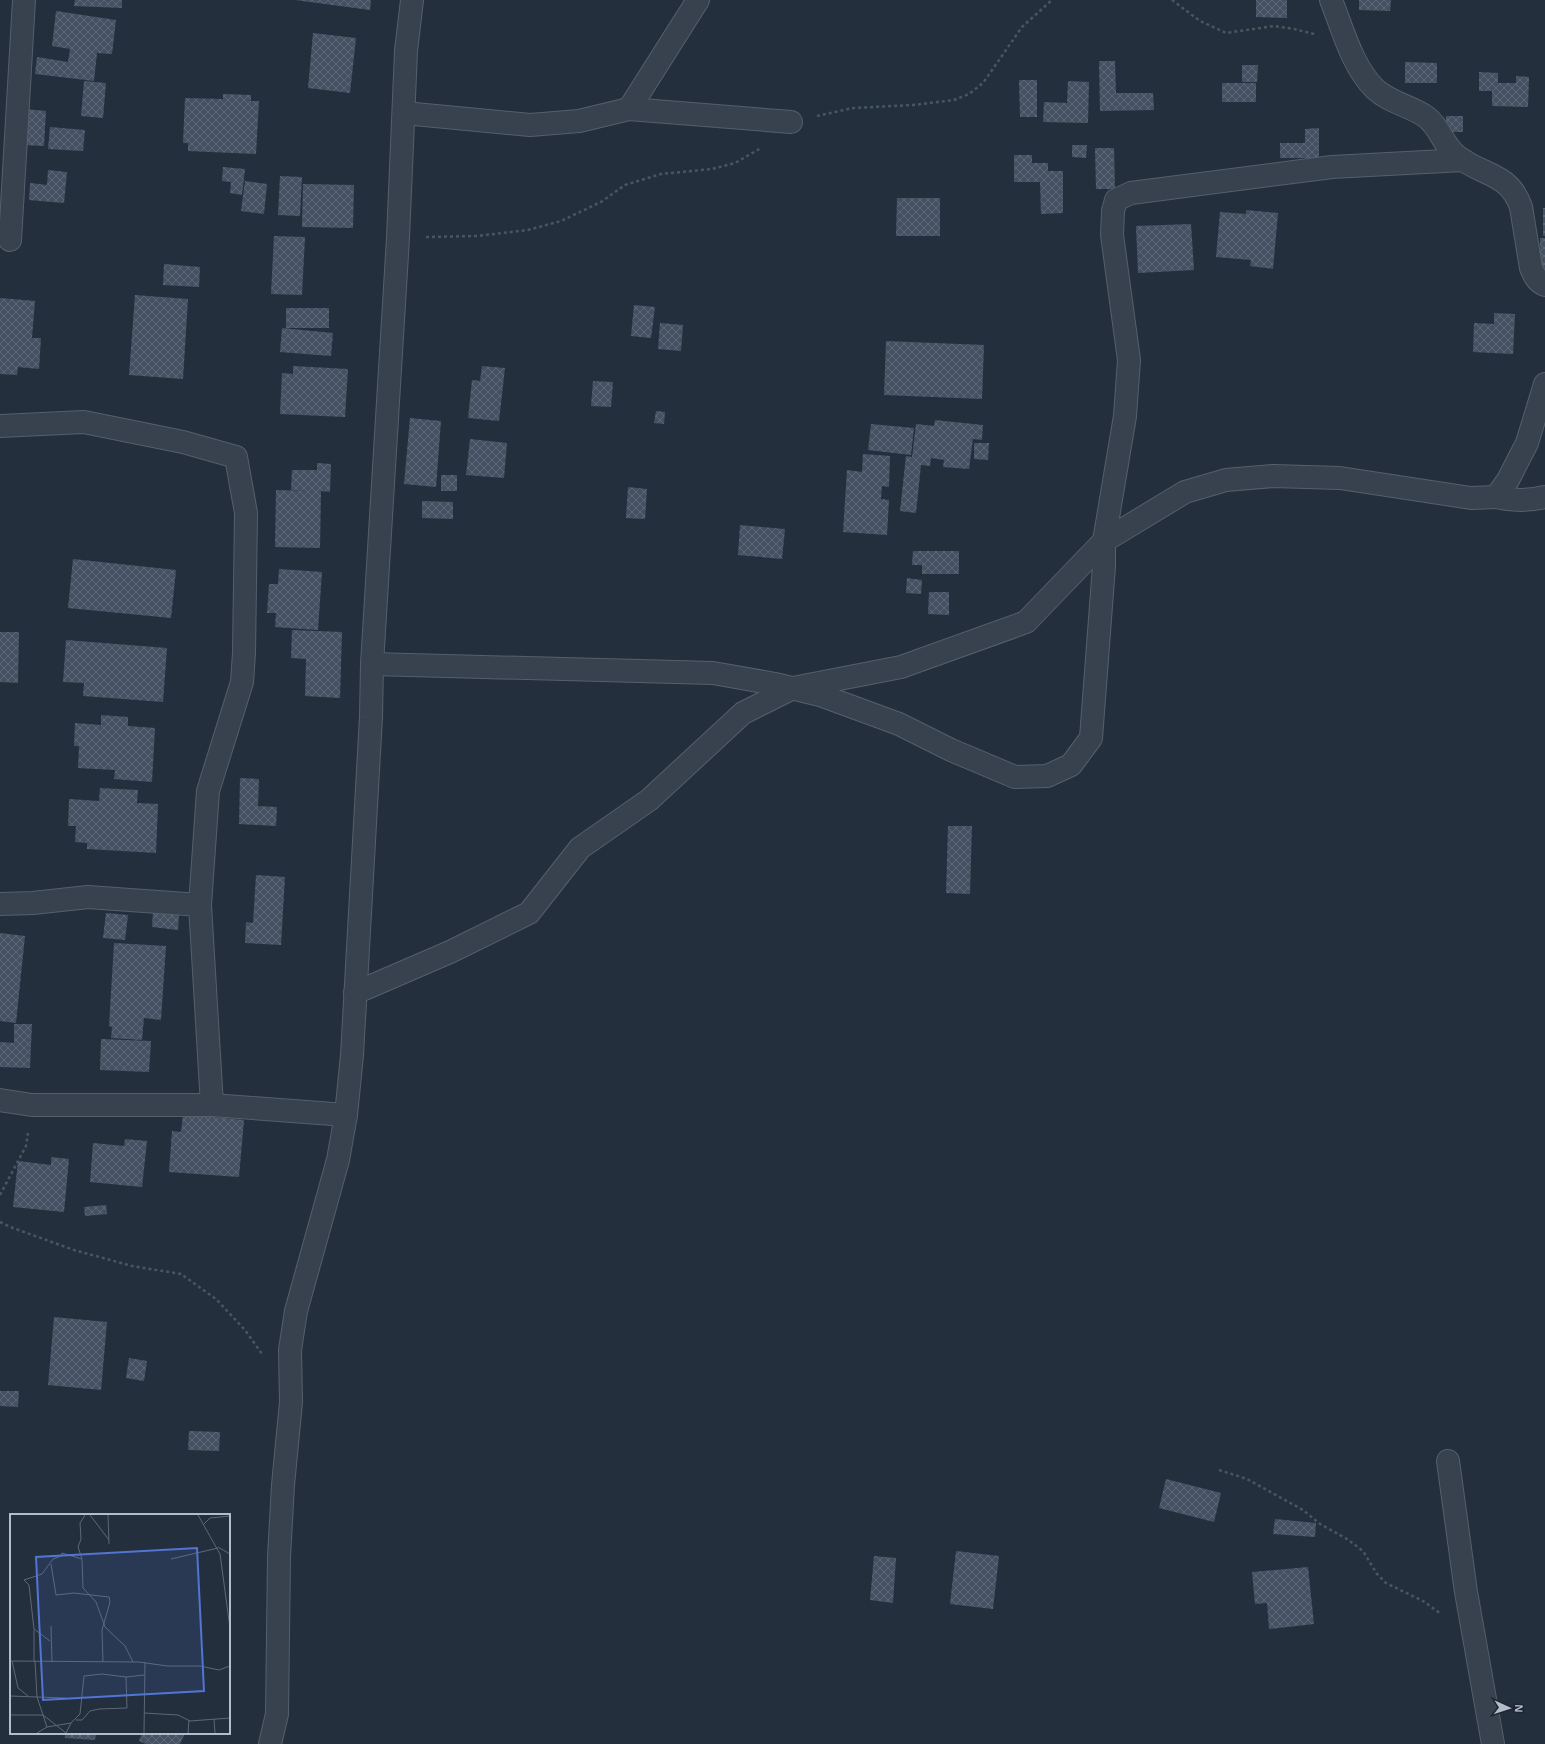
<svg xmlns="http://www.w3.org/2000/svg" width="1545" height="1744" font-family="Helvetica,sans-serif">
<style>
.building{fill:url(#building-cross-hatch)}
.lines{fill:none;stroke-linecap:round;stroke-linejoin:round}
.street-casing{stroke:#565f6c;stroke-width:24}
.path{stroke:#44595c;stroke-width:2.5;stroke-dasharray:3 3;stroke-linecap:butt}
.street{stroke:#38414e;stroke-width:22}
.inset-road{fill:none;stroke:#5e6776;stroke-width:1}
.view{fill:#5274d3;fill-opacity:0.15;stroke:#5274d3;stroke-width:2}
.inset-edge{fill:none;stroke:#b4bcc9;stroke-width:2}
</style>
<defs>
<pattern id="building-cross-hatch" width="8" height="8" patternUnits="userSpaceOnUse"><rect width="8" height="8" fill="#455162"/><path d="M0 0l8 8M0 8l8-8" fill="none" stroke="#5d6877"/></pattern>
</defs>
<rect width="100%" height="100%" fill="#242f3e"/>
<g class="building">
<polygon points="75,0 122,0 122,8 74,6"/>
<polygon points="295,0 371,0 370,10"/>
<polygon points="1256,0 1287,0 1287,18 1256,17"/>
<polygon points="1359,0 1391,0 1390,11 1359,10"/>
<polygon points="56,11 116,20 112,54 97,53 94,81 35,74 37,57 68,62 70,49 52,46"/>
<polygon points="313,33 356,38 350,93 308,88"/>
<polygon points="1099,61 1115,61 1116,93 1153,93 1154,110 1100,111"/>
<polygon points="1405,62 1437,63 1437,83 1405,83"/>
<polygon points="1242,65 1258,65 1257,82 1242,82"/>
<polygon points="1479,72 1498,73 1498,83 1516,83 1516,76 1529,77 1528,107 1492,106 1492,91 1479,91"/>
<polygon points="1019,80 1037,80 1037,117 1020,117"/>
<polygon points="84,81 106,83 103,118 81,116"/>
<polygon points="1068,81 1089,82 1088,123 1043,122 1044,102 1067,103"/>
<rect x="1222" y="83" width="34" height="19"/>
<polygon points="223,94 251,95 251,101 259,101 256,154 188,151 188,143 183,143 185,98 223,99"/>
<polygon points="25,109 46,111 44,146 23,145"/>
<rect x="1446" y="116" width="17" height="16"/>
<polygon points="50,127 85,130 83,151 48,149"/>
<polygon points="1319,128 1319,158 1280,158 1280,143 1305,143 1305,129"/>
<polygon points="1072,145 1087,145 1086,158 1072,157"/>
<polygon points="1095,148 1114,148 1115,189 1096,189"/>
<polygon points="1014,155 1032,155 1032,163 1048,163 1048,171 1063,171 1063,213 1041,214 1040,182 1014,182"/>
<polygon points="223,167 245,169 242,195 230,193 231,182 222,181"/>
<polygon points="48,170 67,172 64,203 29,200 30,183 47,185"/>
<polygon points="280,176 302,177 300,216 278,215"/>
<polygon points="245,181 267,184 264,214 241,211"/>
<polygon points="303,184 354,185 353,228 302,227"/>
<polygon points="897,198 940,198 940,236 896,236"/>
<rect x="1543" y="208" width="2" height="28"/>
<polygon points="1246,210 1278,213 1273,269 1250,266 1251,260 1216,257 1220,212 1246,214"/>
<polygon points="1191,224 1194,270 1138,273 1136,226"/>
<polygon points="274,236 305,237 302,295 271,294"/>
<polygon points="1540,238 1545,238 1545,272 1539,271"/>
<polygon points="164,264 200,267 199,287 163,285"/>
<polygon points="135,295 188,299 183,379 129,375"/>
<polygon points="0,298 35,301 32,338 41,338 39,369 18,367 17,375 0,374"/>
<polygon points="634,305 655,307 651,338 631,336"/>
<rect x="286" y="308" width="43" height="20"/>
<polygon points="1494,313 1515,314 1513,354 1473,352 1474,323 1494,324"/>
<polygon points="660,323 683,325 681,351 658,349"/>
<polygon points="282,328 333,333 331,356 280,352"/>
<polygon points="886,341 984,345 982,399 884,395"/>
<polygon points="293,366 348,369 345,417 280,414 282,373 293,374"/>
<polygon points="482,366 505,368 499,421 468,418 472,380 480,381"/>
<polygon points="593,381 613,382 611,407 591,406"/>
<polygon points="656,411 665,412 664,424 654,423"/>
<polygon points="410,418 441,421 436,487 404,484"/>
<polygon points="935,420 983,425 982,440 973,439 969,469 943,467 944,460 931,458 930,466 921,465 916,513 900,511 906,456 912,457 916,424 934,426"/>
<polygon points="871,424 914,428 911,455 868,450"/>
<polygon points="470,439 507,443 504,478 466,475"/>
<polygon points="974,443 989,443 988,460 974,459"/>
<polygon points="863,454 890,456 889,487 882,486 881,499 889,500 887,535 843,532 847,470 862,472"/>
<polygon points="317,463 331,464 330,492 321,491 320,548 275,547 276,490 308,491 291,490 292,470 317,470"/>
<rect x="441" y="475" width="16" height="16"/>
<polygon points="628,487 647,489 645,519 626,518"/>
<polygon points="422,501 453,502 453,519 422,518"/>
<polygon points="740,525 785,529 782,559 738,555"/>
<polygon points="913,551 959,551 959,574 922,574 922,565 912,565"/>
<polygon points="73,559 176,570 171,618 68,608"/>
<polygon points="279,569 322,572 318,630 275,627 276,613 267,613 269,584 278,584"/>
<polygon points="907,578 922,580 921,594 906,593"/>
<polygon points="929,592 949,592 949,615 928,614"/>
<polygon points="292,630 342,632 340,698 305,696 306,659 291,658"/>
<polygon points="0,632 19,632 18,683 0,682"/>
<polygon points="66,640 167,648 163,702 83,696 84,683 63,682"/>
<polygon points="101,715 128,717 128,726 155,728 152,782 114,779 115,770 78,768 79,746 74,746 75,723 101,725"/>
<polygon points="240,778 259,779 258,806 277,807 276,826 239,824"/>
<polygon points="100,788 138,790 137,803 158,804 156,853 87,849 87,843 75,842 76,826 68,826 69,799 99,801"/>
<polygon points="948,826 972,826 970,894 946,893"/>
<polygon points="256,875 285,877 281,945 245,943 246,922 253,923"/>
<polygon points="153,911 179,914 178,930 152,927"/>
<polygon points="106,913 128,915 125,940 103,938"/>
<polygon points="0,933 25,936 16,1023 0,1021"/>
<polygon points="114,943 166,946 161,1020 144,1018 142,1040 111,1038 112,1027 109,1026"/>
<polygon points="14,1024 32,1024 30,1068 0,1067 0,1042 14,1043"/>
<polygon points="101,1039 151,1041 149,1072 100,1070"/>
<polygon points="183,1114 244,1120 239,1177 169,1172 172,1131 181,1132"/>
<polygon points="125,1139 147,1141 142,1187 90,1182 93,1143 124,1146"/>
<polygon points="51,1157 69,1159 64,1212 13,1207 18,1161 51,1165"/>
<polygon points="106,1205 107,1214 85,1216 84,1207"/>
<polygon points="54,1317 107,1322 101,1390 48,1385"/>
<polygon points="129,1358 147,1361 144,1381 126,1378"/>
<polygon points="0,1391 19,1391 18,1407 0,1406"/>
<polygon points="189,1431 220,1432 219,1451 188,1450"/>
<polygon points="1166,1479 1221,1493 1214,1522 1159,1508"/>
<polygon points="1275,1519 1316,1523 1315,1537 1273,1534"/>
<polygon points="956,1551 999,1556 993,1609 950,1604"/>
<polygon points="874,1556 896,1558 893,1603 870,1600"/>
<polygon points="1308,1567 1314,1624 1269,1629 1267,1603 1255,1604 1252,1572"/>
<polygon points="65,1733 96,1733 95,1740 65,1738"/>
<polygon points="142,1733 185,1733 180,1744 146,1744 139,1741"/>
</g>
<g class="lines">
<defs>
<g id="street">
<path d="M1331 0C1343 30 1352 66 1375 89 1389 102 1410 106 1425 116 1440 126 1443 146 1457 156 1482 176 1509 172 1521 207L1531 268C1534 275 1537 282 1545 285"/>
<polyline points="629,109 698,0"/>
<polyline points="404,113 530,125 579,121 629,109 791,122"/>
<polyline points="10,240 24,0"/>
<polyline points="0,426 84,422 183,442 236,457 246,513 244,653 242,682 208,791 200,905"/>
<path d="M1496 497C1513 501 1528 501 1545 497"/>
<polyline points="372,664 713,673 775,684 820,695 899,724 951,750 1015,777 1047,776 1071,765 1091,738 1104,566 1104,541 1125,416 1129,360 1112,235 1113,211 1116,200 1131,193 1332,167 1463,160"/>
<polyline points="0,904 33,903 88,897 200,905 212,1105"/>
<polyline points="355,993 450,952 529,913 580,848 649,800 743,713 793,688 901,667 1026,622 1104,541 1185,492 1226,480 1273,476 1340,478 1471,498 1496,497 1508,480 1527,443 1545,384"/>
<polyline points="0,1100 32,1105 212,1105 346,1115"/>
<polyline points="1448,1461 1466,1592 1493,1744"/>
<polyline points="270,1744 277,1714 279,1557 283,1485 291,1402 290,1350 296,1311 338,1160 346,1115 352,1055 371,717 372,664 398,238 406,51 412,0"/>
</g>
</defs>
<use href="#street" class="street-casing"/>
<g class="path">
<polyline points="1172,0 1200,21 1226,33 1274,26 1294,29 1314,34"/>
<polyline points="817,116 853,108 913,105 954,100 969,94 983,83 1022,27 1052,0"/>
<polyline points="426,237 477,236 528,230 561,221 601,202 625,185 661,174 712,169 735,163 761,148"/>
<polyline points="0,1195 26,1146 28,1133"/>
<polyline points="0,1222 13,1228 74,1250 132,1266 181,1274 216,1299 245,1330 262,1354"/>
<polyline points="1219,1470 1247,1479 1303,1510 1320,1524 1347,1539 1363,1551 1377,1574 1386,1583 1423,1601 1441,1614"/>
</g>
<use href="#street" class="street"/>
</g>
<g transform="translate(10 1514)">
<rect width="220" height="220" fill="#242f3e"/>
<path class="inset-road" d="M80 1 99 26M98 1 99 30M188 1 210 40 220 114M193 11 200 4 220 2M208 33 220 40M72 45 68 33 71 25 70 9 75 1M161 45 208 34M41 50 46 81 64 79 99 83 100 88 92 116 93 148M41 112 42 148M40 127 24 115 19 71 14 66 32 60 43 45 51 42 52 39 72 45 73 74 86 88 95 113 115 132 123 148M0 147 129 148 157 152H190L209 156 220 152M2 147 8 174 18 182M24 147V116M25 147 27 183 37 213 27 219M0 182 55 184M134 199 168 201 180 207 220 204M0 201H33L56 219M204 205 205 219M66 206H72L80 197 89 195 117 194 116 163 134 161M37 213 61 209M56 219 61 209 70 200 74 162 92 160 116 163M134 219 135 148M178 219 179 206"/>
<path class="view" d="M187 34 194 177 33 186 26 43Z"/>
<rect width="220" height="220" class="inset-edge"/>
</g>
<g transform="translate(1509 1708) rotate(93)" stroke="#1d2633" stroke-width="3" paint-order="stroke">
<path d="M0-3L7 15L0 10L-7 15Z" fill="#b4bcc9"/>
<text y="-6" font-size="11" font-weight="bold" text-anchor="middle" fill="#b4bcc9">N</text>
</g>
</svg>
